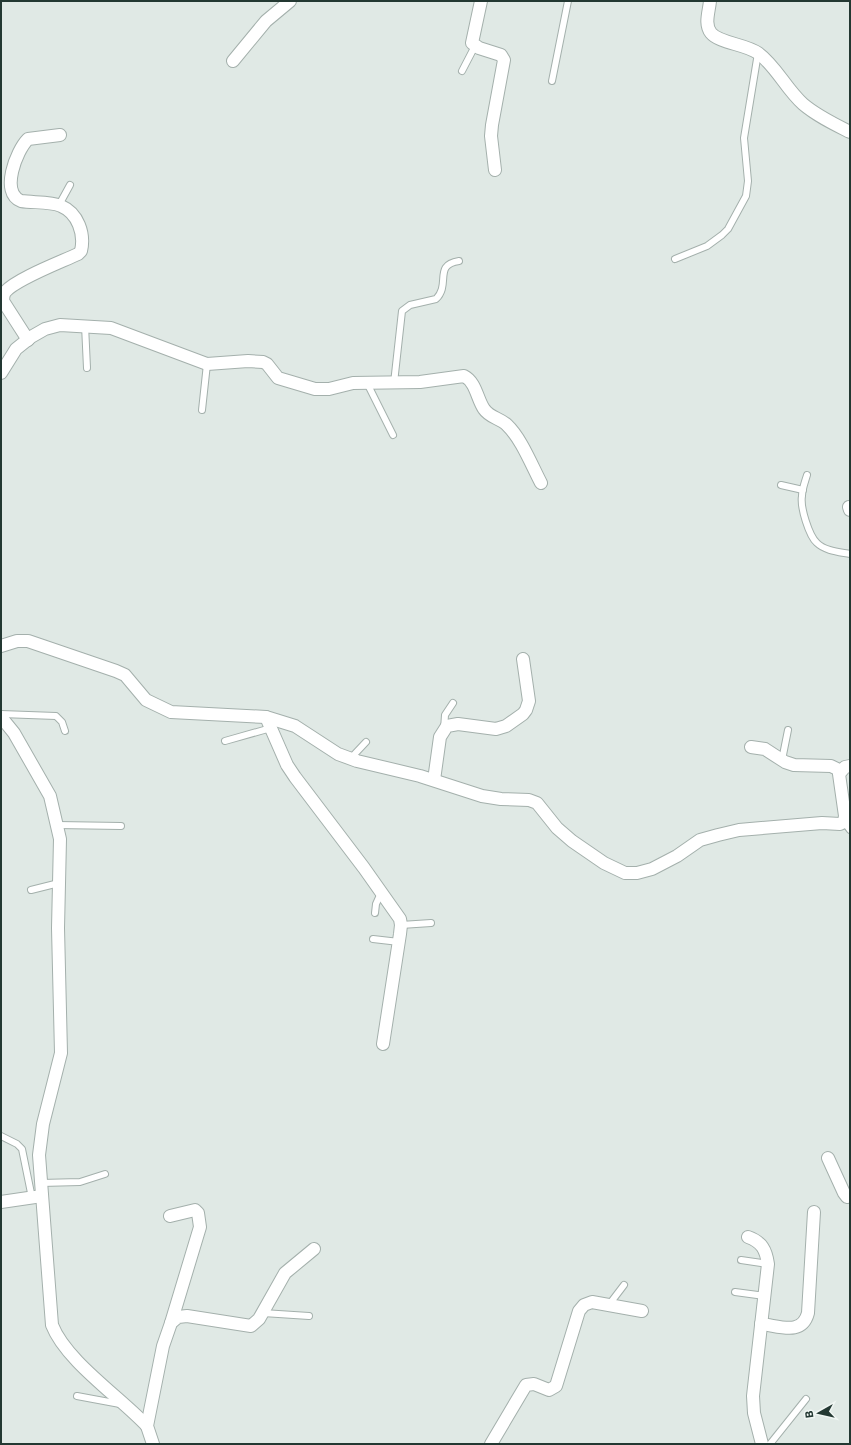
<svg xmlns="http://www.w3.org/2000/svg" width="851" height="1445" font-family="'IBM Plex Sans',sans-serif">
<style>
.lines{fill:none;stroke-linecap:round;stroke-linejoin:round}
.lane-casing{stroke:#a4b0ac;stroke-width:8}
.street-casing{stroke:#a4b0ac;stroke-width:14}
.lane{stroke:#fff;stroke-width:6}
.street{stroke:#fff;stroke-width:12}
</style>
<rect width="100%" height="100%" fill="#e0e9e5"/>
<g class="lines">
<defs>
<g id="lane">
<polyline points="462,71 475,46"/>
<polyline points="552,81 568,1"/>
<polyline points="59,205 70,185"/>
<polyline points="675,259 707,246 722,235 728,229 746,196 748,181 744,138 758,53"/>
<polyline points="85,325 87,368"/>
<polyline points="367,383 393,435"/>
<path d="M394 383 402 311 410 305 436 299C451 284 433 265 459 261"/>
<polyline points="202,410 207,364"/>
<path d="M807 475C805 482 802 489 802 496 800 507 809 536 817 543 825 551 840 552 850 554"/>
<polyline points="781,485 803,490"/>
<polyline points="1,714 56,716 62,722 65,731"/>
<polyline points="444,729 445,715 453,703"/>
<polyline points="225,741 271,728"/>
<polyline points="350,759 366,742"/>
<polyline points="782,760 788,730"/>
<polyline points="844,822 850,830"/>
<polyline points="57,825 121,826"/>
<polyline points="31,890 59,883"/>
<polyline points="375,913 376,904 381,893"/>
<polyline points="401,925 431,923"/>
<polyline points="373,939 399,942"/>
<polyline points="1,1136 17,1144 22,1149 32,1198"/>
<polyline points="41,1183 80,1182 105,1174"/>
<polyline points="741,1260 768,1264"/>
<polyline points="735,1292 765,1296"/>
<polyline points="608,1306 624,1285"/>
<polyline points="263,1313 309,1316"/>
<polyline points="77,1396 120,1404"/>
<polyline points="770,1444 806,1399"/>
</g>
<g id="street">
<polyline points="481,1 472,43 479,48 501,55 504,60 492,125 491,136 495,170"/>
<path d="M710 1C709 12 704 24 711 33 719 43 745 44 758 53 776 66 786 89 803 104 817 116 834 124 850 132"/>
<polyline points="233,61 266,21 290,1"/>
<path d="M28 340 3 301C3 297 3 295 5 292 16 279 61 262 78 254L81 251C85 234 78 213 61 206 50 201 33 203 21 201 0 193 16 151 28 139L60 135"/>
<path d="M1 373 16 349 31 337 45 329 60 325 111 328 207 364 248 361 263 362 267 364 278 378 315 389H329L353 383 420 382 464 376C476 382 477 399 484 409 490 418 500 418 507 425 521 438 532 466 541 483"/>
<polyline points="849,507 850,510"/>
<polyline points="1,646 17,641 28,641 116,671 125,675 146,700 171,712 266,717 295,726 338,754 357,761 420,776 482,796 501,799 529,800 537,803 557,828 572,841 604,863 625,873 637,873 652,869 677,856 700,840 718,835 739,830 822,823 840,824 844,822 845,816 839,774 845,767 850,766"/>
<path d="M1 717 14 733 50 796 60 839 58 928 61 1053 43 1124 39 1155 52 1325C66 1361 120 1397 147 1426"/>
<polyline points="266,717 287,765 295,777 364,868 400,919 401,925 400,934 383,1044"/>
<polyline points="751,747 765,749 785,762 794,765 831,766 841,771"/>
<polyline points="434,780 440,737 447,726 458,724 496,729 506,726 523,714 526,710 529,701 523,659"/>
<polyline points="828,1158 844,1193 847,1197 850,1196"/>
<polyline points="1,1202 42,1196"/>
<polyline points="170,1216 195,1210 198,1213 200,1227 171,1323"/>
<path d="M748 1237C762 1242 766 1250 768 1264L753 1396 754 1413 762 1444"/>
<path d="M761 1324C780 1326 802 1336 808 1313L814 1212"/>
<polyline points="153,1444 147,1426 163,1346 171,1323 178,1317 187,1316 251,1326 259,1319 285,1273 314,1249"/>
<polyline points="491,1444 526,1385 534,1384 549,1390 556,1386 579,1311 584,1305 592,1302 642,1311"/>
</g>
</defs>
<use href="#lane" class="lane-casing"/>
<use href="#street" class="street-casing"/>
<use href="#lane" class="lane"/>
<use href="#street" class="street"/>
</g>
<rect width="851" height="1445" fill="none" stroke="#233832" stroke-width="4"/>
<g transform="translate(819 1413) rotate(262)" stroke="#f0f6f3" stroke-width="3" paint-order="stroke">
<path d="M0-3L7 15L0 10L-7 15Z" fill="#233832"/>
<text y="-6" font-size="11" font-weight="bold" text-anchor="middle" fill="#233832">B</text>
</g>
</svg>
